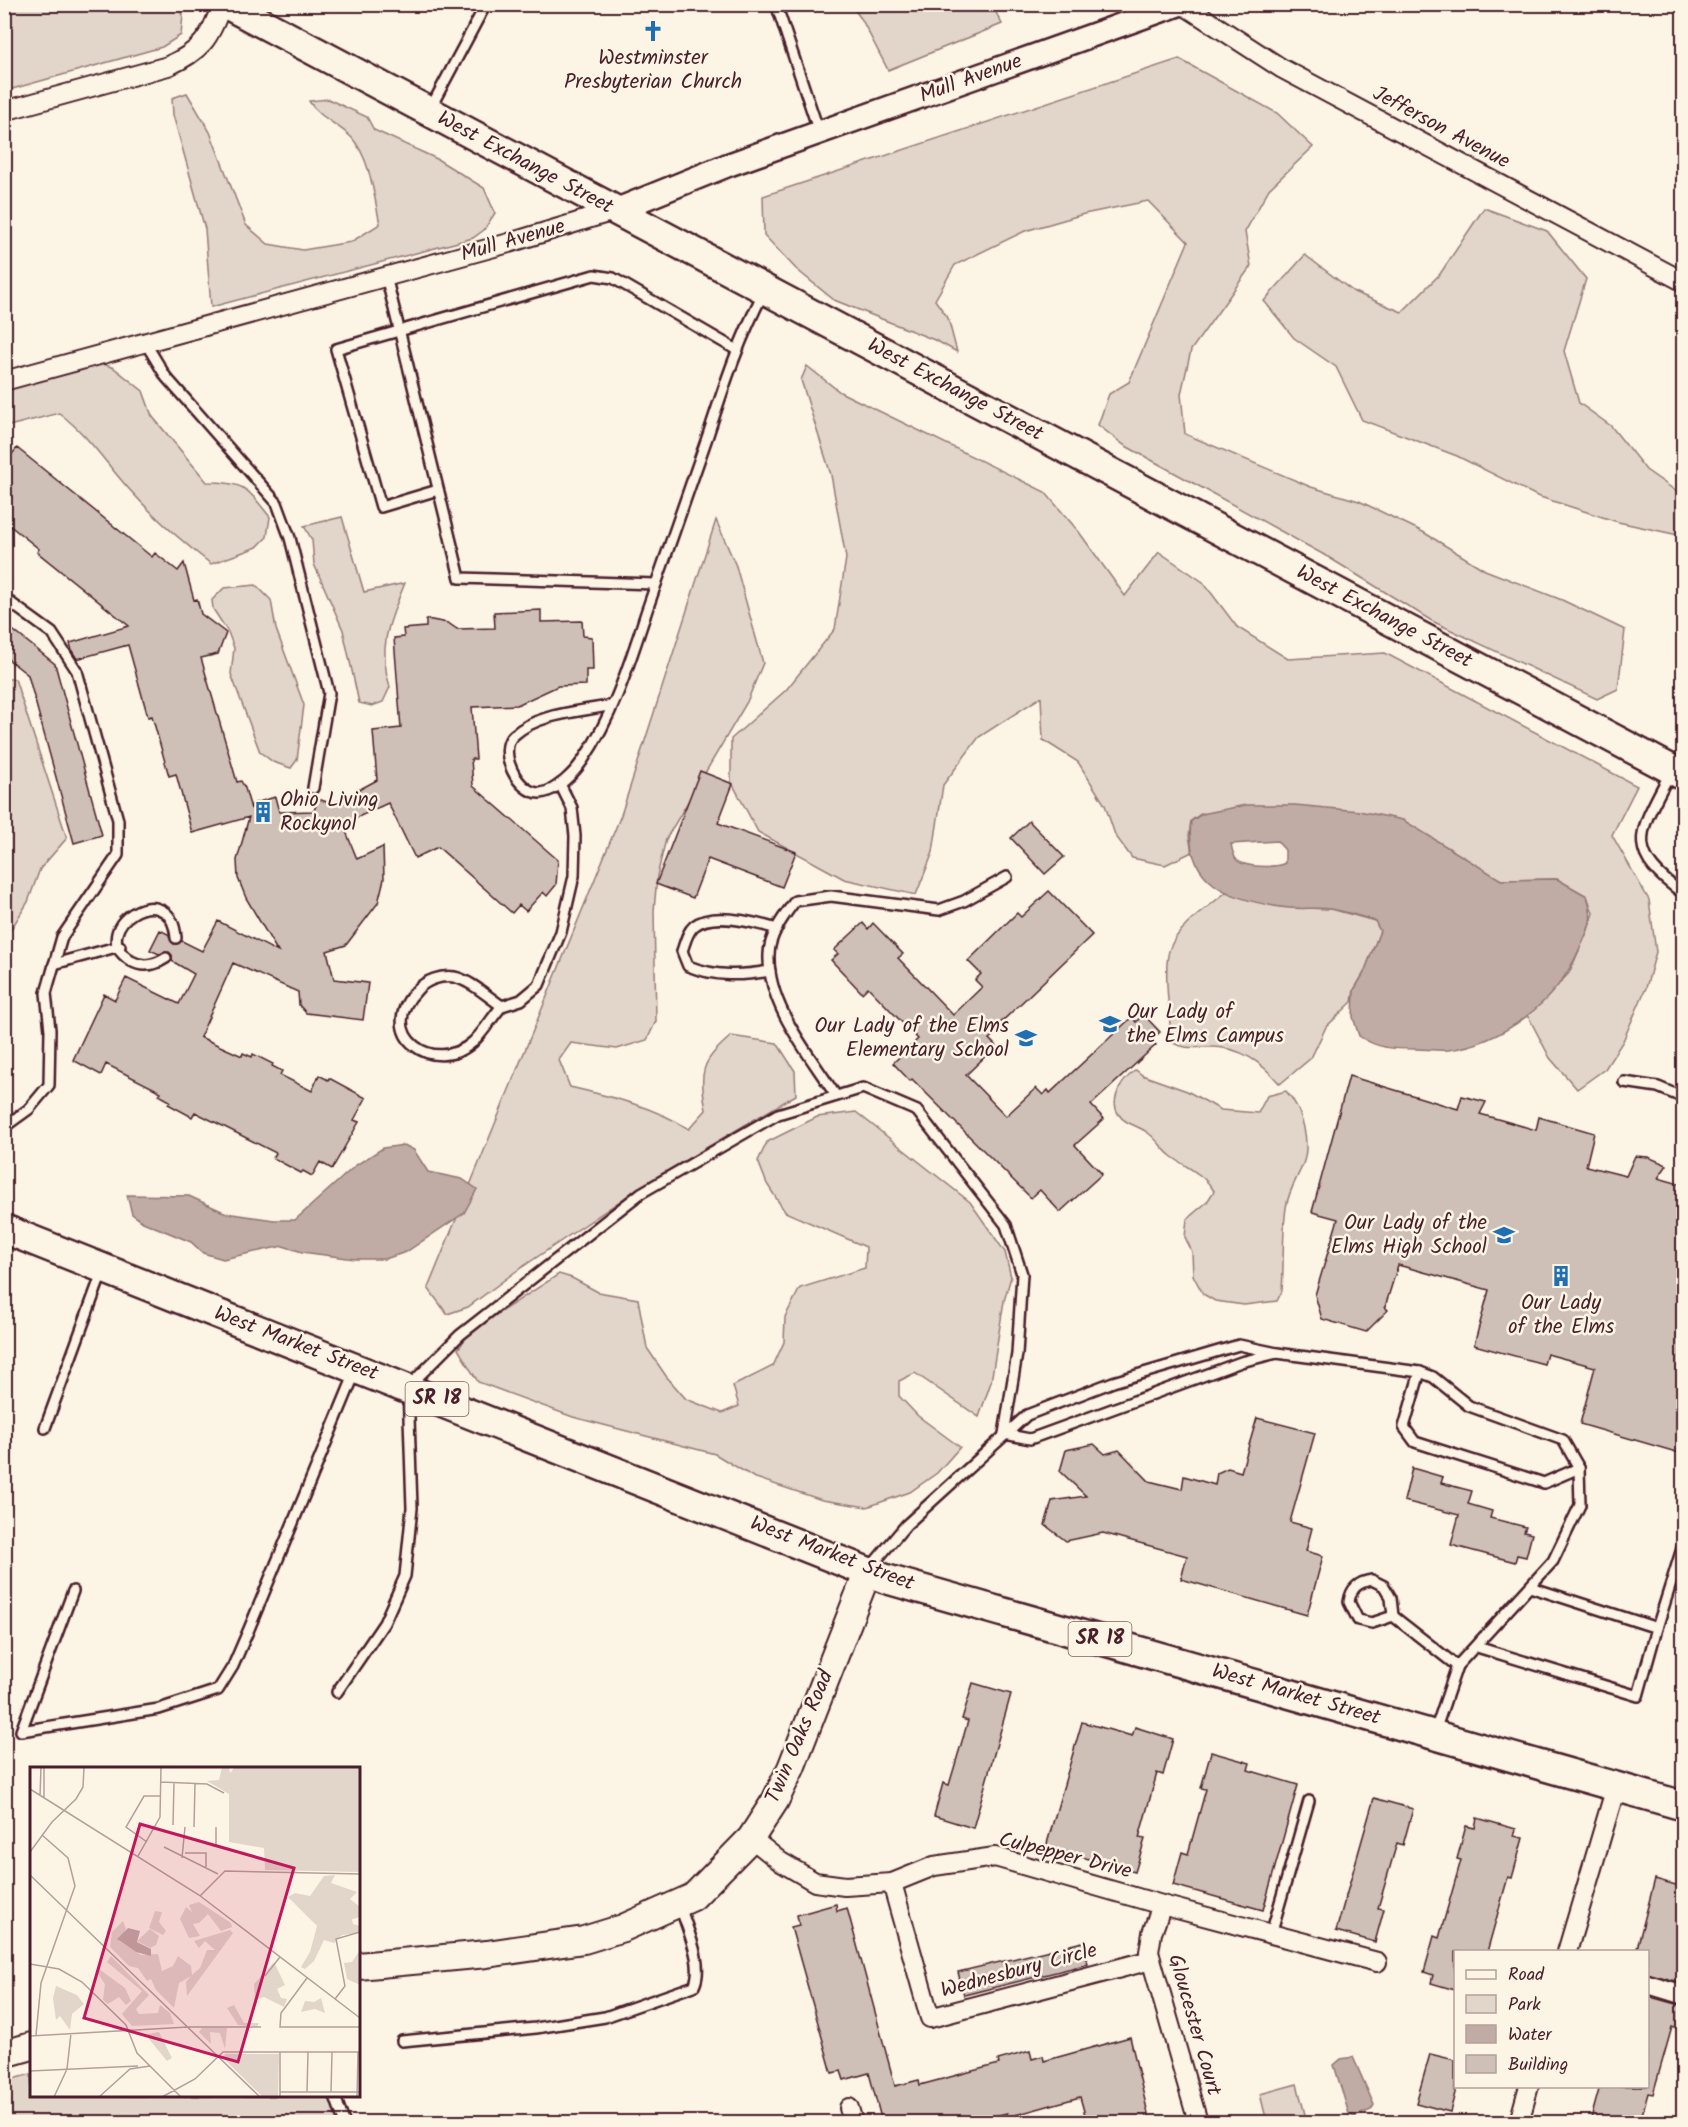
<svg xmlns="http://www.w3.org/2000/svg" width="1688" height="2127" font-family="Kalam,sans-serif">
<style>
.green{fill:#e2d5ca;stroke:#967a7a;stroke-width:1.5}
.water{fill:#c0aca5;stroke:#917474;stroke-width:1.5;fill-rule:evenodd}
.building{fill:#cfc0b7;stroke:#4a1f2b;stroke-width:1.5}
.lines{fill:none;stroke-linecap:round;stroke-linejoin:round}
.service-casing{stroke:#4a1f2b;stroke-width:14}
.minor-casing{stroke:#4a1f2b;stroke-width:22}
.tertiary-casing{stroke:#4a1f2b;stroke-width:27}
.secondary-casing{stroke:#4a1f2b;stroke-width:30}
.primary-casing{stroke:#4a1f2b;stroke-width:33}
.service{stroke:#fcf5e5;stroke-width:9}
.minor{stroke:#fcf5e5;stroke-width:18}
.tertiary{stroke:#fcf5e5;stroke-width:22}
.secondary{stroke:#fcf5e5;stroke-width:26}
.primary{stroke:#fcf5e5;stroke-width:28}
.labels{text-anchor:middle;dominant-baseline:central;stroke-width:5;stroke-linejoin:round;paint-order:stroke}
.shield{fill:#fcf5e5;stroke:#7f5f63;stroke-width:1.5}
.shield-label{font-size:20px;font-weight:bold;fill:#4a1f2b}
.poi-label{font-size:21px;fill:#4a1f2b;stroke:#fcf5e5}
.street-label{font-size:21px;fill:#4a1f2b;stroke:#fcf5e5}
.inset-road{fill:none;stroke:#b59f9b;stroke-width:1.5}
.view{fill:#c2185b;fill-opacity:0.15;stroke:#c2185b;stroke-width:3}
.inset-edge{fill:none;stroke:#4a1f2b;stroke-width:3}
</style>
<rect width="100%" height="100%" fill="#fcf5e5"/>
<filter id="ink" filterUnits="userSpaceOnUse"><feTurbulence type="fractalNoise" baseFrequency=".0167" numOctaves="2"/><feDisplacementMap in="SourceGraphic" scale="12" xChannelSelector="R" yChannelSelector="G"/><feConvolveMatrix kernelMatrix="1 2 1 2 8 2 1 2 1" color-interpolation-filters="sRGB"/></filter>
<g filter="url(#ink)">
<g class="green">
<polygon points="5,4 177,5 183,15 181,35 162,47 5,91"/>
<polygon points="851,5 992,5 1002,24 888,70 862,20"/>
<polygon points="1179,59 1277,113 1313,147 1269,189 1245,232 1251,266 1191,350 1181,394 1185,434 1311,487 1359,501 1423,532 1485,570 1562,600 1625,630 1618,689 1597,699 1432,621 1328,557 1124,445 1098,425 1109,394 1129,382 1188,242 1148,201 1084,214 1025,231 955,265 935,300 948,318 957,352 937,341 834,300 796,269 764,235 763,196"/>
<path d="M187 93 210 132 246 225 268 244 303 250 351 242 380 224C374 197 371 160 352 138 339 124 319 118 309 101L328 99 367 117 374 130 437 159 484 188 495 213 484 230 473 238 211 307 205 229 173 115 172 98Z"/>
<polygon points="1484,208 1547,231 1586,279 1564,351 1579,403 1611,426 1646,470 1683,496 1683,536 1618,522 1537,496 1457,456 1362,420 1336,367 1294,338 1264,301 1305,255 1354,292 1402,312 1440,274"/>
<path d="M100 363 114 368 143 391 152 416 207 482C245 482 247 488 270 517L267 537 257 547 211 564C181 541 153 516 128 488 105 462 87 434 59 413L5 427V389Z"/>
<polygon points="807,366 840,392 1045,492 1079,532 1125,596 1159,552 1203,582 1237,627 1288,659 1385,653 1637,786 1612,835 1649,900 1656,952 1646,988 1623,1041 1605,1069 1577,1089 1550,1058 1527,1014 1543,1001 1569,973 1588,930 1593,913 1587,896 1557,879 1501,880 1484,871 1202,813 1191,821 1189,836 1192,852 1165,865 1132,858 1115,835 1105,805 1078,762 1043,740 1041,697 979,737 943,785 933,852 916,895 844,879 758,832 731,781 731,739 786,690 835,629 846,558 831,475 801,380"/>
<path d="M342 517 364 592 405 583C390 620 377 647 390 687L383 702 372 706 359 703 343 630 314 564 312 540 304 526Z"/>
<path d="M716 520 736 566 763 663 747 702 666 839 657 876 654 911 656 1021 647 1040 617 1049 571 1043 559 1060 570 1087C612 1097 652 1106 689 1129L706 1110C699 1071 701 1062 731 1036L777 1043 795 1071 796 1095 650 1181 515 1272 468 1307 447 1314 428 1288 621 815Z"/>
<polygon points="256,585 271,600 276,629 304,705 297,760 291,768 273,762 260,752 231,674 234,648 228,632 213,609 212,600 224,588"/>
<polygon points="5,679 15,679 67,838 40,869 28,902 8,934 5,960"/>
<path d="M1226 892 1281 907 1331 909 1375 921 1380 931 1364 973 1354 990 1352 1002 1326 1027 1311 1058 1280 1084C1262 1063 1241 1047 1212 1047 1195 1047 1186 1050 1171 1042 1171 1020 1162 967 1170 948 1179 925 1208 908 1226 892Z"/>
<path d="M1136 1070 1142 1075 1187 1091 1221 1110 1258 1113 1267 1096 1286 1091C1302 1108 1311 1142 1303 1164 1297 1179 1288 1192 1286 1208 1282 1235 1284 1264 1282 1291L1277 1301 1244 1305 1215 1301 1203 1294 1193 1275 1192 1252 1185 1237 1187 1219 1207 1202 1214 1191C1204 1174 1187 1168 1171 1156 1163 1150 1157 1139 1148 1133 1142 1128 1134 1126 1127 1122 1104 1108 1119 1082 1136 1070Z"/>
<polygon points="856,1112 970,1202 1005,1252 1011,1277 1004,1301 991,1382 979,1417 915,1373 899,1381 899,1396 918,1416 960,1447 937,1473 910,1492 867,1507 822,1500 753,1477 715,1454 573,1417 478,1382 458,1349 471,1331 559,1274 572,1278 598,1292 638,1299 647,1348 666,1376 686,1399 722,1413 739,1406 733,1386 773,1366 784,1342 785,1317 800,1288 865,1268 866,1247 785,1212 767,1184 758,1161 767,1142 817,1117"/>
<polygon points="31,2074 32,2096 334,2096 341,2122 5,2122 5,2081"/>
<polygon points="1297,2084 1307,2122 1267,2122 1260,2094"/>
</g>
<g class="water">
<path d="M1246 805H1295L1359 811 1403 820 1501 880 1557 879 1587 896C1595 921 1589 928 1578 952 1556 1002 1503 1043 1448 1050 1437 1051 1426 1049 1416 1049 1393 1049 1378 1049 1359 1036L1353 1017 1354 990 1364 973 1380 931 1375 921C1360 916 1345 911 1330 909 1314 907 1297 910 1280 907 1229 899 1184 883 1191 821L1202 814ZM1277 841 1285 850V863C1276 868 1243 868 1236 859 1233 855 1232 849 1231 844Z"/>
<polygon points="404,1145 414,1150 428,1172 462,1179 477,1189 464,1213 406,1252 385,1259 355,1259 302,1252 283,1246 223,1259 203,1253 191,1242 143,1222 132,1214 127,1195 189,1196 226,1213 274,1220 295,1220 356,1165 383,1148"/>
<polygon points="1353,2057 1374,2105 1371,2110 1354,2117 1349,2114 1334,2065 1341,2059"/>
</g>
<g class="building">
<polygon points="17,448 152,557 155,553 178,571 184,563 194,600 197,599 201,614 226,633 218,654 201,658 237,782 241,781 245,788 251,809 252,804 275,797 279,812 314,811 318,799 333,804 377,780 373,731 401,728 394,638 404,637 403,629 426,627 426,619 448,623 457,629 495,628 494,612 541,610 541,622 582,621 583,636 592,637 593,670 586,670 586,685 558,686 517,705 472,707 476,759 471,759 473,786 558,860 556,885 547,896 543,892 526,911 519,905 512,913 438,847 415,858 388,803 343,824 357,859 383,847 384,879 378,903 346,945 327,951 334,979 368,983 363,1020 306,1013 299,1005 298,992 233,963 200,1037 242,1056 243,1053 252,1057 253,1054 273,1064 272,1066 282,1071 280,1075 312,1091 319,1075 328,1080 329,1078 366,1098 354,1120 359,1122 332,1169 320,1162 312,1176 303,1171 301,1173 273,1158 276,1153 195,1112 192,1117 168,1104 170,1101 159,1095 161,1092 106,1064 101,1075 73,1060 104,994 115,1000 126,978 179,1004 194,974 172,961 172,955 169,952 159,954 150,950 160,930 168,934 174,944 182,941 202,951 218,921 278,952 246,898 238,878 237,860 249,817 192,833 176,774 169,776 152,716 148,717 128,645 77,659 72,651 70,643 129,626 37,552 39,549 4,521 4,464"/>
<polygon points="4,623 55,664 102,835 74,843 28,675 4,656"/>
<polygon points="700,771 733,784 718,823 796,852 782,887 708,859 693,898 656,884"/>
<polygon points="1029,821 1064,857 1045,874 1011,838"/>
<polygon points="1049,891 1092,935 992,1031 995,1034 989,1039 996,1046 966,1075 1006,1116 1036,1088 1043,1095 1048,1090 1050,1093 1132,1017 1136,1022 1143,1014 1160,1032 1151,1040 1156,1045 1091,1105 1104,1119 1075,1145 1102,1174 1060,1212 1040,1190 1031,1198 912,1079 910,1081 893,1063 918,1039 868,987 862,993 831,960 838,954 834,950 863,923 868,929 873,923 903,954 898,958 953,1015 982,987 975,980 981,974 968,961 1017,913 1021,917"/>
<polygon points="1349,1076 1458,1109 1462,1096 1486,1102 1480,1114 1536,1130 1539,1117 1594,1133 1586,1166 1626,1176 1635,1156 1648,1157 1667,1165 1658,1178 1683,1185 1683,1454 1580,1424 1595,1367 1547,1354 1544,1364 1474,1345 1489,1290 1398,1265 1385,1307 1388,1310 1366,1332 1322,1319 1315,1295 1338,1219 1312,1212"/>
<polygon points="1257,1418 1315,1433 1290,1522 1312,1528 1306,1551 1323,1556 1307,1615 1181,1579 1187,1556 1103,1533 1066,1541 1045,1525 1052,1501 1086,1496 1060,1471 1066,1450 1094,1444 1105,1454 1119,1450 1149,1481 1182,1489 1184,1476 1215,1485 1217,1473 1228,1468 1241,1472"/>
<polygon points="1412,1468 1443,1477 1441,1483 1472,1491 1468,1504 1492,1511 1490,1518 1526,1527 1524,1532 1532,1534 1526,1557 1517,1555 1515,1562 1451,1545 1459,1515 1404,1501"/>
<polygon points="973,1683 1011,1694 973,1828 934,1816 943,1783 949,1785 968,1721 962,1719"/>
<polygon points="1082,1722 1132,1736 1135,1727 1173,1739 1163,1775 1157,1773 1139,1838 1145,1839 1135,1872 1046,1847"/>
<polygon points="1211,1752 1250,1763 1248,1770 1298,1785 1263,1910 1173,1885 1182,1852 1188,1854 1206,1789 1201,1788"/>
<polygon points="1374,1798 1413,1809 1403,1845 1397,1843 1378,1908 1384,1909 1375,1942 1336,1931"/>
<polygon points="1477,1818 1516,1829 1514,1836 1523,1838 1512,1878 1508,1877 1487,1952 1455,1952 1455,1990 1431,1983 1433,1975 1424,1972 1434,1936 1439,1938 1461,1860 1457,1859 1466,1826 1475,1828"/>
<polygon points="1655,1879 1683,1887 1683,1983 1647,1973 1647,1952 1636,1952"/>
<polygon points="836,1904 837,1911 847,1908 895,2086 919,2080 920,2085 999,2064 998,2060 1030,2051 1032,2059 1043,2056 1044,2061 1130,2037 1150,2122 1087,2122 1080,2097 1008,2117 1007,2113 970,2122 882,2122 869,2073 844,2080 841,2071 832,2073 791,1927 799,1925 797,1915"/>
<polygon points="1083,1942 1088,1964 964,1995 958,1972"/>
<polygon points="1647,1996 1683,2006 1683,2031 1672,2027 1653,2094 1648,2093 1640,2122 1590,2122 1600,2086 1647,2086"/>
<polygon points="1430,2054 1455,2060 1455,2093 1450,2112 1416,2103"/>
</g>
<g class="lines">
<defs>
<g id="service">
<polyline points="776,4 819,132"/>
<polyline points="430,109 486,4"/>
<polyline points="386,276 460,578 656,584"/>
<polyline points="145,342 166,377 277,503 290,538 329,693 313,788"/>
<polyline points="438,490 381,507 336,349 594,275 613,278 737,350"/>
<polyline points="4,598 52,633 77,671 118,820 118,855 62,937 46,993 50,1030 49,1085 29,1109 4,1127"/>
<path d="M612 705C581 712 538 713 514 735 496 750 518 795 541 793 557 791 575 772 583 760 614 715 630 661 647 610 667 552 688 493 708 435 724 386 740 337 764 292"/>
<path d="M1670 773C1641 830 1621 850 1684 894"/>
<path d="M166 958C155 965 143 968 131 961 82 930 171 872 176 938"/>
<polyline points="54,964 120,946"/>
<path d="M770 971C741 976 716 977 688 966L682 951C685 943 687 932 694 926 712 911 757 923 777 929"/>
<path d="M502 1006C492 1017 484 1032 473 1042 434 1077 374 1034 417 990 426 980 441 975 454 977 470 980 488 997 502 1006L521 1000 539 985 561 932 574 876 575 836 572 808 560 784"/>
<polyline points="1624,1082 1658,1087 1684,1098"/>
<path d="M836 1096C810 1055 767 1006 769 955 769 935 784 916 795 901L831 896 939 910 964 901 1007 877"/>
<polyline points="1277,1353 1420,1372 1404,1427 1415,1442 1544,1483 1579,1468 1580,1505 1553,1561 1457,1666 1435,1731"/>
<polyline points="1420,1372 1433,1377 1469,1406 1563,1440 1579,1468"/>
<polyline points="45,1428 103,1270"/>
<polyline points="869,1569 906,1525 1027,1415 1113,1382 1239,1345 1277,1353 1241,1362 1030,1439 1004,1434"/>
<path d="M1372 1580 1384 1586 1391 1598 1393 1616 1372 1623 1358 1620 1349 1602C1351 1588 1358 1582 1372 1580Z"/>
<polyline points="73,1591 21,1731 159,1709 218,1690 233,1666 249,1629 355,1373"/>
<polyline points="1393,1616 1457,1666"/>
<polyline points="1657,1628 1684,1542"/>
<polyline points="1477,1647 1638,1696 1657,1628 1530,1587"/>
<polyline points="337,1692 384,1623 405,1576 412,1508 408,1387 460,1335 641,1193 778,1114 863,1088 917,1111 1006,1225 1022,1274 1017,1354 1004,1434"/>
<polyline points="1271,1934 1309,1801"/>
<path d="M402 2041 536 2028 605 2017 694 1986C705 1964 686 1928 680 1905"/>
<polyline points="335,2096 344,2122"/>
</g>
<g id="minor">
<polyline points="1182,4 1281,68 1684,282"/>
<path d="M4 111 168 66C201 51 210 39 222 4"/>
<polyline points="4,381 509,243 614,211"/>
<polyline points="751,1838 781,1862 815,1882 845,1886 892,1883 934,1866 995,1857 1162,1905 1377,1962"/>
<polyline points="892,1883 930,2018 1151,1960"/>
<polyline points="1162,1905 1152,1933 1149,1952 1198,2122"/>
<polyline points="1567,1952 1616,1787"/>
<polyline points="1648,1984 1684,1995"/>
<polyline points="849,2108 853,2122"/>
<polyline points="1519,2122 1529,2086"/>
</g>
<polyline id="tertiary" points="614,211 728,165 1180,4"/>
<g id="secondary">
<polyline points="358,1966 487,1954 584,1940 623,1928 693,1897 751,1838 775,1801 791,1768 868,1571"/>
<polyline points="4,2054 32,2046"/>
</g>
<g id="primary">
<polyline points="226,4 1684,776"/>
<polyline points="4,1229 886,1579 1684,1806"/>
</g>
</defs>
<use href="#service" class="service-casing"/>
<use href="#minor" class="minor-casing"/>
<use href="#tertiary" class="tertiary-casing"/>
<use href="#secondary" class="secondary-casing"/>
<use href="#primary" class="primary-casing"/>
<use href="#service" class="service"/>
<use href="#minor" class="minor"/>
<use href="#tertiary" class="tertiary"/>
<use href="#secondary" class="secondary"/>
<use href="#primary" class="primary"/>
</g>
</g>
<defs>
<symbol id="church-bare" viewBox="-9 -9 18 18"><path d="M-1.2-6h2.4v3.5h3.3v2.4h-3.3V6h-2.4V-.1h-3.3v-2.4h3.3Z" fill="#1f6fb2" stroke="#fcf5e5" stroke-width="2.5" paint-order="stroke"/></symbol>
<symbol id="building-bare" viewBox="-9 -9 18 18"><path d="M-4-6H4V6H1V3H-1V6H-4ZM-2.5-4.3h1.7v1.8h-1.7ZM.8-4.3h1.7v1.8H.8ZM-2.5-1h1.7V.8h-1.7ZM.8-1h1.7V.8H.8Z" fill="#1f6fb2" stroke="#fcf5e5" stroke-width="2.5" paint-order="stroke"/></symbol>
<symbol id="school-bare" viewBox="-9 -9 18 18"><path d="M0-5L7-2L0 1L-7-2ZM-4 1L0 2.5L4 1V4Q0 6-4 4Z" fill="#1f6fb2" stroke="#fcf5e5" stroke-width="2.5" paint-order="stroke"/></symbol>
</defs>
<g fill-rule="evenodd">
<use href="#church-bare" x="638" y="16" width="30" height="30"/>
<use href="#building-bare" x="248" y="797" width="30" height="30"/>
<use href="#school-bare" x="1095" y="1009" width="30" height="30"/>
<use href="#school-bare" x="1011" y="1023" width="30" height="30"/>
<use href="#school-bare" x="1489" y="1220" width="30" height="30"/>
<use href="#building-bare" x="1546" y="1261" width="30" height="30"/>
</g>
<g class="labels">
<g class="shield">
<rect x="405.5" y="1382" width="63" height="34" rx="4.5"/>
<rect x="1068.5" y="1622" width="63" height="34" rx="4.5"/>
</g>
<g class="shield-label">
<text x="437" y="1399">SR 18</text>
<text x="1100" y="1639">SR 18</text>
</g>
<g class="poi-label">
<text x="653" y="58">Westminster<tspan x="653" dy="24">Presbyterian Church</tspan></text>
<text x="280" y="800" text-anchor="start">Ohio Living<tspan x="280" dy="24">Rockynol</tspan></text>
<text x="1127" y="1012" text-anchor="start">Our Lady of<tspan x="1127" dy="24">the Elms Campus</tspan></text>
<text x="1009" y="1026" text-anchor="end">Our Lady of the Elms<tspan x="1009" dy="24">Elementary School</tspan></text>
<text x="1487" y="1223" text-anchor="end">Our Lady of the<tspan x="1487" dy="24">Elms High School</tspan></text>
<text x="1561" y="1303">Our Lady<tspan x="1561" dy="24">of the Elms</tspan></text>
</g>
<g class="street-label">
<text transform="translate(971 79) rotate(-20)">Mull Avenue</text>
<text transform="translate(1441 128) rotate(28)">Jefferson Avenue</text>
<text transform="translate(525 163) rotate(28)">West Exchange Street</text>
<text transform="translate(513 241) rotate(-16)">Mull Avenue</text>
<text transform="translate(955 390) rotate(28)">West Exchange Street</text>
<text transform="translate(1384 617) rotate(28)">West Exchange Street</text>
<text transform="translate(296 1344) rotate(21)">West Market Street</text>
<text transform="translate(832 1554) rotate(21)">West Market Street</text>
<text transform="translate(1296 1695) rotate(16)">West Market Street</text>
<text transform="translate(800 1737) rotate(-67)">Twin Oaks Road</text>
<text transform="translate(1065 1856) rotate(14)">Culpepper Drive</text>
<text transform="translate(1019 1971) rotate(-15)">Wednesbury Circle</text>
<text transform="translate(1194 2025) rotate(74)">Gloucester Court</text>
</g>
</g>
<g transform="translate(30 1767)">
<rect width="330" height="330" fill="#fcf5e5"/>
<path d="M192 0H199L200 6 205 0H330V105L235 103 234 81 199 75V27L177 14 189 13ZM305 108 301 116 327 125 320 132 330 140V150L322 152 323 157 330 159V166L312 168 304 176 294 173 284 194 275 202 271 200 280 185 287 159 258 130 265 126 280 129 294 109ZM169 135 201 156 202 160 191 164 178 147 169 156 163 157 170 169 159 171 150 152 156 140 162 145 159 138ZM125 144 132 145 129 155 136 164 133 168 119 161ZM93 154 96 162 89 174 111 188 128 187 132 204 143 199 148 189 161 199 162 208 170 201 177 183H185L175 174 169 181 164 174 200 163 203 166 157 229 156 215 161 209 149 216 144 241 126 223 121 212 117 214 108 201 99 199 80 180 82 165ZM120 162 129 169 126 178 120 181 107 174ZM330 183V218L317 212 314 196 322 195ZM81 189 119 228 106 242 109 247 128 246 130 238 140 246 144 257 102 259 95 251 92 247 112 224 77 195ZM244 195 255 218 247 222 251 231 257 232 254 240 234 230 225 233 224 217ZM69 202 95 221 101 234 96 238 89 230 78 237 73 233 75 217 66 204ZM26 219 47 228 54 237 42 247 40 263 30 249 26 253 23 231ZM291 231 295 246 285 242 271 245 275 234 284 235ZM204 238 214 256H229L227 260 208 258 197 241ZM172 261H197L195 282 190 266 180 265 181 277 169 265ZM129 265 142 291 137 294 119 272 118 267ZM195 287H249L248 330H233L193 291Z" fill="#e2d5ca"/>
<path d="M98 161 110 164 107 175 121 182V189L106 185 87 172Z" fill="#c0aca5"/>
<path class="inset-road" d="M131 15 177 17 194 26M0 22 169 128 330 251M10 29 11 0M14 31V0M143 58 144 15M164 60 165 16M117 75 96 60 114 29H130M134 80 188 107M186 80V60M0 85 22 55 46 32 53 20 54 0M155 86H176V100M108 89 130 50 131 0M152 91 155 60M0 108 230 330M170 129 195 104 330 107M0 197 29 202 52 215 96 258 107 286 151 330M235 209 250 190M277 211 251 246 250 260H330M305 232 315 219 306 172 330 165M6 268 11 216 45 119 38 91 12 68M0 269 158 260H231M0 304 108 299M250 325H330M277 325 278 285M301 325 302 285M24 330 37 302 41 266M69 330 100 302 120 299M132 330 165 312 193 285H330M250 330V285M327 330 328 285"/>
<path class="view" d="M110 57 264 101 208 295 54 251Z"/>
<rect width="330" height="330" class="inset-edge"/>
</g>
<rect width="1688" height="2127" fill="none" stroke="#fcf5e5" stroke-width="24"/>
<rect x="12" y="12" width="1664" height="2103" fill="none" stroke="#4a1f2b" stroke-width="2" filter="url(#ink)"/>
<rect x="1454" y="1950" width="195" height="138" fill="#fcf5e5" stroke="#b59f9b" stroke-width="1.5"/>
<rect x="1466" y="1970" width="30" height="9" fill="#fcf5e5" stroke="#b59f9b" stroke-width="1.5"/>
<text x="1508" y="1980" font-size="18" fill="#4a1f2b">Road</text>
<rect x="1466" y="1995" width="30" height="18" fill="#e2d5ca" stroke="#b59f9b" stroke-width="1.5"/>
<text x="1508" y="2010" font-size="18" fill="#4a1f2b">Park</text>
<rect x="1466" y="2025" width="30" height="18" fill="#c0aca5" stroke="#b59f9b" stroke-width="1.5"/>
<text x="1508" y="2040" font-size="18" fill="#4a1f2b">Water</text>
<rect x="1466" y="2055" width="30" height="18" fill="#cfc0b7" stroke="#b59f9b" stroke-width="1.5"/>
<text x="1508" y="2070" font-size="18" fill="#4a1f2b">Building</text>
</svg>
